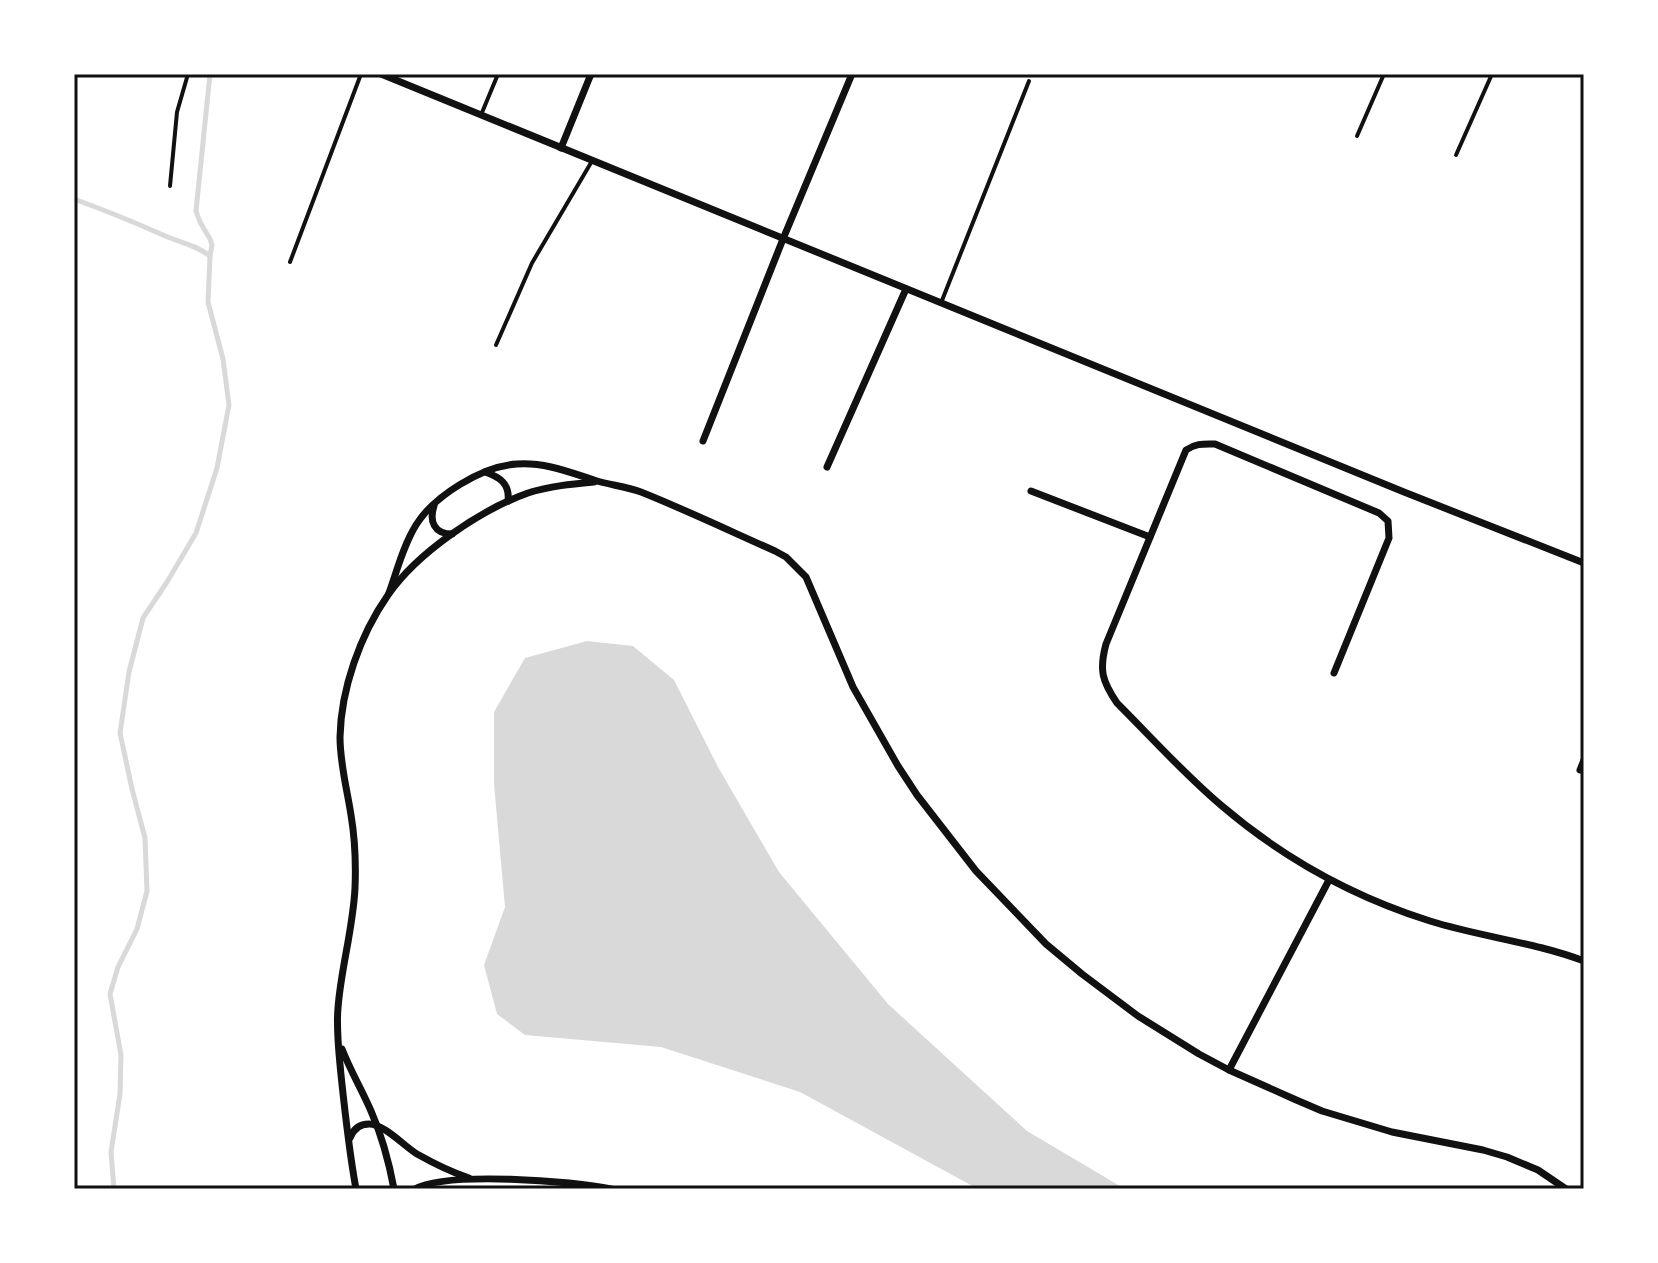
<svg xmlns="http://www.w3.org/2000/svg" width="1658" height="1263" font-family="Poppins,sans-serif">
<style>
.water{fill:#d9d9d9}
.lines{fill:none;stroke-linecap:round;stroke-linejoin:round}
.stream{stroke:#d9d9d9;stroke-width:5}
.service{stroke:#111;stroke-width:4}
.minor{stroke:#111;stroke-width:7}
.neatline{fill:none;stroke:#111;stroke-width:3}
</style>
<rect width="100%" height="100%" fill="#fff"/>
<polygon class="water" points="587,641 633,646 674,680 718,767 779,872 888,1004 1027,1131 1125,1189 978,1189 800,1092 661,1047 525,1035 497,1014 484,965 505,907 494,784 494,712 525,658"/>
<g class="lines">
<g class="stream">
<path d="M74 199C104 210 134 222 163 235 181 243 194 244 210 256"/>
<polyline points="114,1189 111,1152 120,1094 121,1055 110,994 118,967 137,929 147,891 145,838 132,789 120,733 129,672 143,618 167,582 196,533 217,468 229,405 223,359 208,302 210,256 212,245 210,239 200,222 196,211 210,74"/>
</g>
<g class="service">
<polyline points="481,115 498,74"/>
<polyline points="1357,136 1384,74"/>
<polyline points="1456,155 1492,74"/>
<polyline points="170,186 177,112 188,74"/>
<polyline points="290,262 361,74"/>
<polyline points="941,303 1029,81"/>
<polyline points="496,345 532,263 592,161"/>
</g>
<g class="minor">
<polyline points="381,74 1404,492 1584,563"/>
<polyline points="561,148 591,74"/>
<polyline points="703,441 783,239 852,74"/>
<polyline points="827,467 906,289"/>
<path d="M485 472C500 477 510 484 508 501"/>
<polyline points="1031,491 1150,537"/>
<path d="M434 506C429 521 434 534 452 534"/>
<path d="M389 593C397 571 403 546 416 525 434 496 482 466 517 464 544 462 569 472 594 480 609 485 625 486 641 492 686 510 730 531 775 551L786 557 806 577 853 687 898 766 917 795 976 871 1046 944 1082 974 1138 1016 1199 1054 1229 1070 1294 1099 1322 1111 1392 1132 1483 1150 1507 1157 1538 1170 1566 1189"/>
<path d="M1334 673 1389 538 1388 521 1379 513 1215 444C1204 444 1196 443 1186 450L1106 644C1099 670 1102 681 1117 703 1152 738 1185 775 1222 806 1283 858 1354 897 1430 921 1481 937 1534 942 1584 961"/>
<polyline points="1580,770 1584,760"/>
<path d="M342 1049C350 1070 362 1090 371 1111 382 1136 389 1162 394 1189"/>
<polyline points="1229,1070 1329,880"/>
<path d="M350 1138C353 1130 359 1124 369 1124 384 1124 404 1146 417 1154 433 1163 451 1172 469 1178"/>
<path d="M356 1189C349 1151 345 1113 341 1075 339 1053 336 1030 338 1008 341 968 353 929 355 888 356 864 355 839 351 815 347 789 340 764 340 737 341 689 360 635 388 595 417 553 480 510 528 493 550 486 572 484 594 482"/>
<path d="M415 1189C446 1171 574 1181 611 1189"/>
</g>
</g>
<rect width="1658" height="1263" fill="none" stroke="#ffffff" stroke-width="152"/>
<rect x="76" y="76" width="1506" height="1111" class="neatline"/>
</svg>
